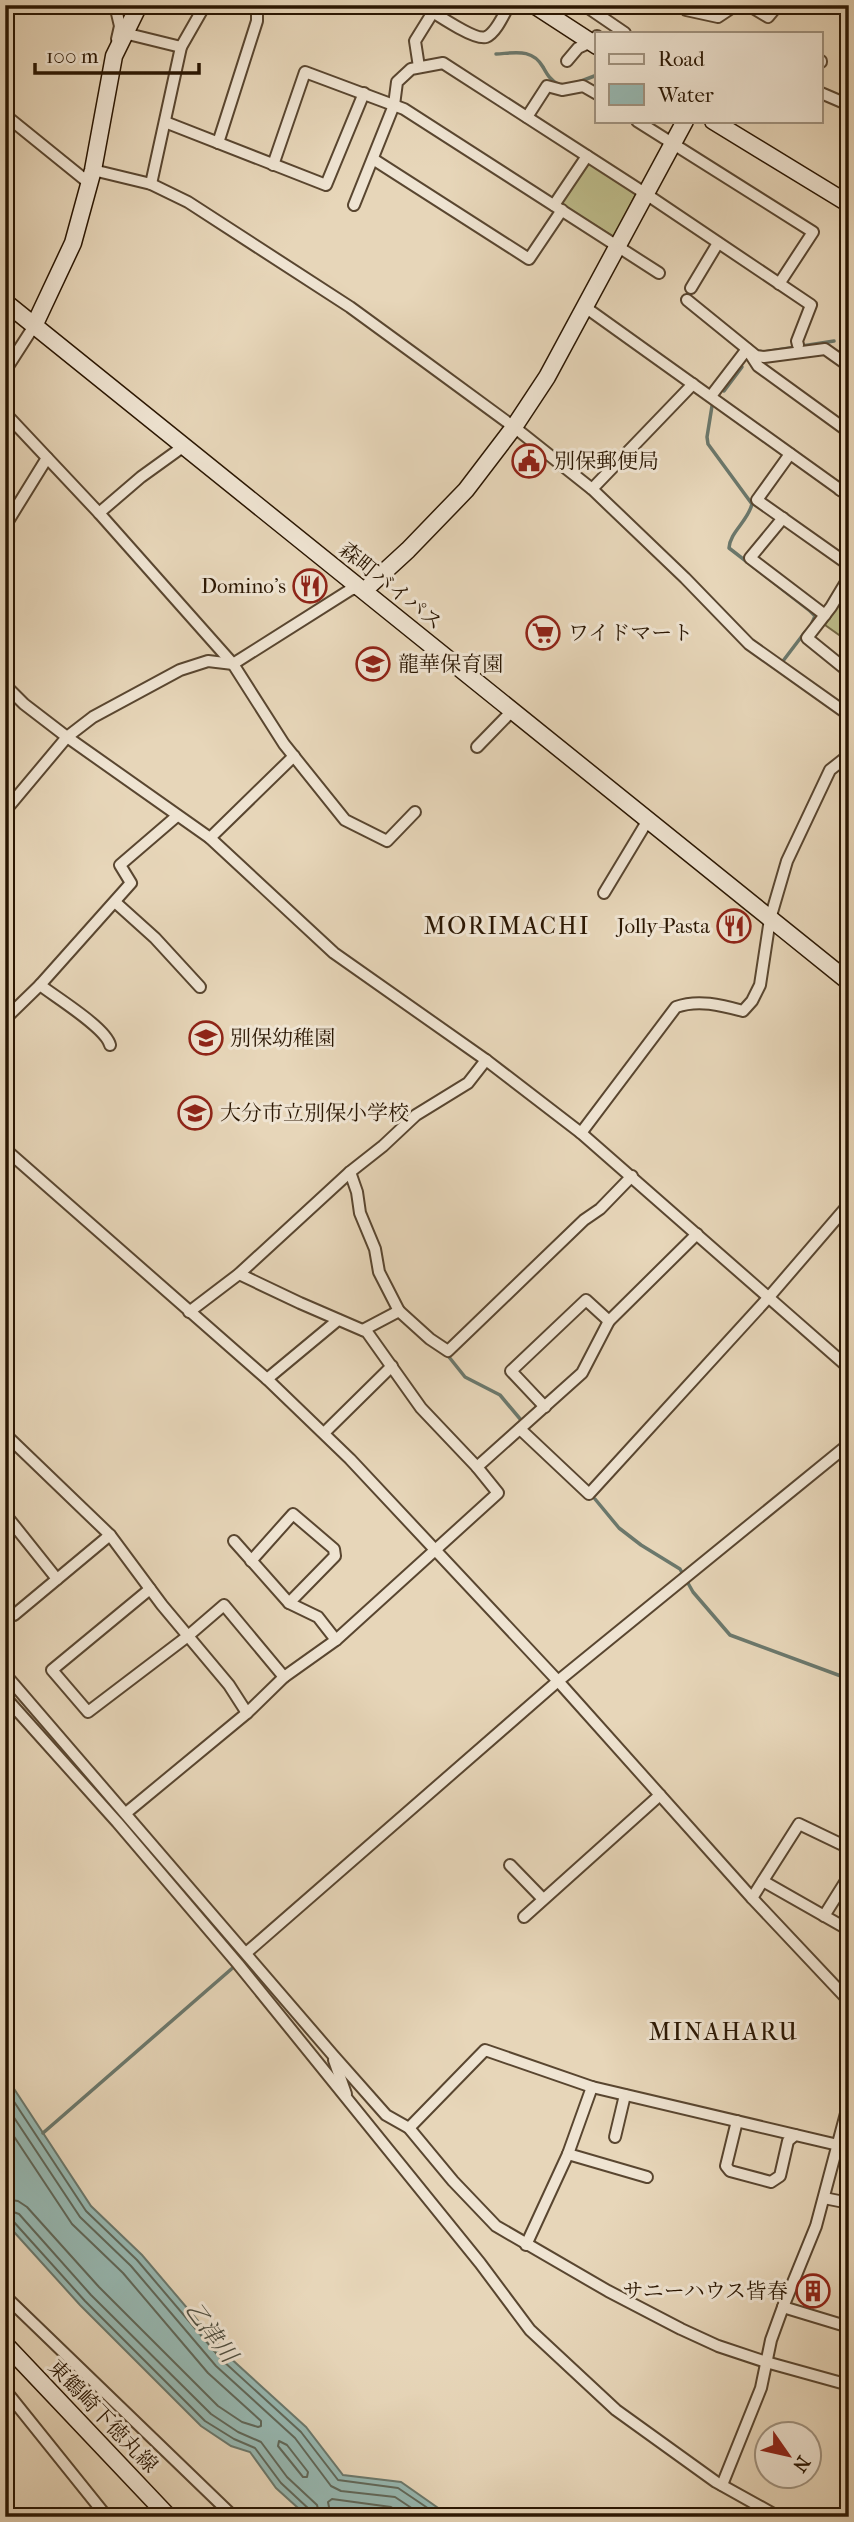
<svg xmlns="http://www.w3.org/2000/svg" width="854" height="2522" font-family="'IM FELL French Canon','Noto Serif JP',serif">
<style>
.green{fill:#bdbc8a;stroke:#746946;stroke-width:2}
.water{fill:#97b9b3;stroke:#6b786c;stroke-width:2}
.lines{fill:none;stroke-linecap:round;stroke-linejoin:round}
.shore{stroke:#60685a;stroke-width:2}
.stream{stroke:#6b786c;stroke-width:3.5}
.street-casing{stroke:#594630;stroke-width:14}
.secondary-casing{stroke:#2a1602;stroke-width:19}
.street{stroke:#efe4d2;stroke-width:10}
.secondary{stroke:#efe4d2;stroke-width:16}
.labels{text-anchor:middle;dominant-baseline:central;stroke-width:6;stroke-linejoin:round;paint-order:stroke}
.poi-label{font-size:21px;fill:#2a1602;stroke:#efe4d2;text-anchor:start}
.street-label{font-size:21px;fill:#2a1602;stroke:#efe4d2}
.water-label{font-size:23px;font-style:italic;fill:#504f40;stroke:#efe4d2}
.quarter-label{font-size:24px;letter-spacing:2px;fill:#2a1602;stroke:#efe4d2}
</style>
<rect width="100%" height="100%" fill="#e7d6b9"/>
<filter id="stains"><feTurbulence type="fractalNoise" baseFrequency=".00286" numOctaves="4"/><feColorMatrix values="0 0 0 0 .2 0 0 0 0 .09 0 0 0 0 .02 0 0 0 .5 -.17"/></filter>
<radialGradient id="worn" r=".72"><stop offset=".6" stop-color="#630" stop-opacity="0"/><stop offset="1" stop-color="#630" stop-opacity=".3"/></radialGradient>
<g class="green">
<polygon points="590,164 636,194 614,237 563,205 562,200 585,166"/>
<polygon points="849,586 849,642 825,625"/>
</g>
<polygon class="water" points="5,2075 91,2206 142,2255 227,2355 306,2427 343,2475 401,2482 451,2517 308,2517 276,2488 250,2452 231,2446 201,2426 80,2305 5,2222"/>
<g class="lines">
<g class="shore">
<polyline points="5,2088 86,2211 137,2260 222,2360 301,2432 338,2480 398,2488 441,2517"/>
<polyline points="5,2104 80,2217 131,2266 216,2366 295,2438 331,2486 341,2491 395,2497 425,2517"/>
<polyline points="5,2123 72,2224 123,2273 208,2373 261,2421 261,2426 258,2427 242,2422 218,2406 99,2287 27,2207 18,2201 5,2199"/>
<polyline points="5,2209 19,2214 91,2295 211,2414 238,2432 261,2442 287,2477 317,2505 320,2517"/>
<polyline points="5,2218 13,2221 85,2301 205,2421 234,2439 255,2448 281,2483 310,2510 311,2517"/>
<polygon points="279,2441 287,2445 308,2472 307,2477 303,2477 278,2446"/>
<polyline points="331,2517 328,2502 332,2499 391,2507 406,2517"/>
</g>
<g class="stream">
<path d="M496 54C515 53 532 48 543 67 547 74 550 80 558 84"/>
<polyline points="576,83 597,75"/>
<polyline points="758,351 764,352 834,341"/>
<polyline points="724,391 742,367"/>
<path d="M712 406 707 437 708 444 752 504C748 521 730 532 729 548L809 610 815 616 812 623"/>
<polyline points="783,661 805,632"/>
<polyline points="449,1357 465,1377 500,1395 521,1420"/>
<polyline points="595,1499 619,1528 641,1545 680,1569 693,1592 730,1635 849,1679"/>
<polyline points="43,2133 236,1965"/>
</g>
<defs>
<g id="street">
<polyline points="115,5 120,26 117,39"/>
<path d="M422 5C433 12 475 41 486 37 496 33 504 14 509 5"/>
<polyline points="584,5 625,33"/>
<polyline points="683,5 686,10 718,17 736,5"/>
<polyline points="748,5 768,17 778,5"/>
<polyline points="124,33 181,47"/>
<polyline points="567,61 578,48 591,42 597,36"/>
<polyline points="821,62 821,61"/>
<polyline points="419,67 415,41 433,12"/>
<polyline points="821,93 849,105"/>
<polyline points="5,115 89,183"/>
<polyline points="527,117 547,86 562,90 583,86 597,94"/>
<polyline points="637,121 813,232 779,284"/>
<polyline points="165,122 326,185 364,93"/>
<polyline points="218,143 257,21 257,9 250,5"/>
<polyline points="373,159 529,259 562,210"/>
<polyline points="273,165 305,72 404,109 659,273"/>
<polyline points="93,170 151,184 188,202 350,307 424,361 514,427 592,489 685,578 749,644 849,715"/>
<polyline points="151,184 181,47 205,5"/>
<polyline points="354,205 394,105 397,82 411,69 443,63 646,194 811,305 797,341 798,345"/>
<polyline points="554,205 587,156"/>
<polyline points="691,288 718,243"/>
<polyline points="687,300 756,356 764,357 825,349 849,366"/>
<polyline points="585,307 849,496"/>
<polyline points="5,371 34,326"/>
<polyline points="711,396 747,349 758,366 849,432"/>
<polyline points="5,413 99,513 233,664 284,744 345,820 387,841 415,812"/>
<polyline points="790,454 757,500 849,565"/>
<polyline points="592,489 693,384"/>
<polyline points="840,490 849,478"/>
<polyline points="99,513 141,477 184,446"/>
<polyline points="783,518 750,558 825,615"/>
<polyline points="5,526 47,458"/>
<polyline points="849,577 831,607 807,638 849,672"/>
<polyline points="5,685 24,704 67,737 210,838 334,953 486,1060 581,1133 849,1368"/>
<polyline points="477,747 512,711"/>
<polyline points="5,811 67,737 93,717 180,670 208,661 233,664 350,590 363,586"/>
<polyline points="210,838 294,756"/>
<polyline points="604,893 648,820"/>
<polyline points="115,902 155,938 200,987"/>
<path d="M40 985C57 998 106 1028 110 1045"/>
<polyline points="5,1019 40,985 131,883 120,865 177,816"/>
<path d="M581 1133 676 1007C698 999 721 1005 743 1011L752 1001 760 985 770 919 787 861 830 770 849 755"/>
<polyline points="5,1149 267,1379 350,1459 558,1681 752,1898 849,2001"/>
<polyline points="350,1172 357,1192 360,1213 375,1249 379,1272 399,1311"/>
<polyline points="239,1274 300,1303 367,1332 421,1408 477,1467"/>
<polyline points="189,1312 239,1274 350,1172 383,1146 416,1115 468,1083 486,1060"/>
<polyline points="363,1330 399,1311 430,1339 448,1351 584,1220 600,1209 632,1176"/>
<polyline points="267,1379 338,1320"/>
<polyline points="545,1407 511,1371 586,1300 609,1321"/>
<polyline points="520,1429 589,1494 769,1297 849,1204"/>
<polyline points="324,1433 392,1366"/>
<polyline points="5,1434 110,1535 162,1605 229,1685 247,1713"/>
<polyline points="5,1514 57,1579"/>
<polyline points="234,1541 289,1603 318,1617 336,1640"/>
<polyline points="251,1561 293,1514 334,1549 335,1556 289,1603"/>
<polyline points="150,1589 52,1670 88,1712 188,1636 224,1605 284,1677"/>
<polyline points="5,1604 14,1615 110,1535"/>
<polyline points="5,1674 332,2054 386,2115 409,2128 453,2181 496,2226 608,2291 681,2329 718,2346 766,2362 849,2385"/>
<polyline points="5,1697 117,1822 238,1964 480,2263 530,2330 616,2410 716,2482 779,2517"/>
<polyline points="126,1813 247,1713 284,1677 336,1640 498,1493 477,1467 582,1373 609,1321 697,1234"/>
<polyline points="510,1865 543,1899"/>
<polyline points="763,1881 849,1930"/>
<polyline points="752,1898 799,1824 849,1848"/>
<polyline points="824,1916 849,1876"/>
<polyline points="524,1917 660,1795"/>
<polyline points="246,1953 558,1681 849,1444"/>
<polyline points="334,2060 346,2094"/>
<polyline points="737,2121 726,2166 730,2171 771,2182 780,2176 788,2141 795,2135"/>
<polyline points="409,2128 485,2050 592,2087 838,2145"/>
<polyline points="615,2137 625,2095"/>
<polyline points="568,2154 647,2177"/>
<polyline points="824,2198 849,2203"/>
<polyline points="526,2245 568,2154 592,2087"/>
<polyline points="5,2296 234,2517"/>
<polyline points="783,2307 849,2327"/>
<polyline points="5,2390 107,2517"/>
<polyline points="722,2485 761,2388 771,2340 783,2307 816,2226 849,2102"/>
</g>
<g id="secondary">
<polyline points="534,5 597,46"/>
<polyline points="713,121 849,204"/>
<polyline points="5,302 849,982"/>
<polyline points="34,326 73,243 93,170 114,56 139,5"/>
<polyline points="371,584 408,550 466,490 514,427 547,377 685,121"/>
<polyline points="5,2344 169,2517"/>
</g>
</defs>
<use href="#street" class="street-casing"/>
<use href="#secondary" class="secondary-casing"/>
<use href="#street" class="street"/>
<use href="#secondary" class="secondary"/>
</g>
<defs>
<symbol id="civic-ring" viewBox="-11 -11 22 22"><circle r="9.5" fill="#efe4d2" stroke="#8f2418" stroke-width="1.5"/><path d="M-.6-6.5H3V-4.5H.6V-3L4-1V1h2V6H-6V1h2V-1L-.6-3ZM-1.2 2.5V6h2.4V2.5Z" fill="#8f2418"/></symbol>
<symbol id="restaurant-ring" viewBox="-11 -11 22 22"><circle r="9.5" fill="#efe4d2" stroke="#8f2418" stroke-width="1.5"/><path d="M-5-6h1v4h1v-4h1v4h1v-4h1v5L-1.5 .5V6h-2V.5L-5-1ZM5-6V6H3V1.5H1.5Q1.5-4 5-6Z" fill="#8f2418"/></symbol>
<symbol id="supermarket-ring" viewBox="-11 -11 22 22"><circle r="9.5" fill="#efe4d2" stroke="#8f2418" stroke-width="1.5"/><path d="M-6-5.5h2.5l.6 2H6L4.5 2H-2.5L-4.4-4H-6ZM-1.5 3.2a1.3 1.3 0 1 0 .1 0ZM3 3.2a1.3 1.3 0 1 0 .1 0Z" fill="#8f2418"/></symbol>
<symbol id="school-ring" viewBox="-11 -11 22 22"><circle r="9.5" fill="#efe4d2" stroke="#8f2418" stroke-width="1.5"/><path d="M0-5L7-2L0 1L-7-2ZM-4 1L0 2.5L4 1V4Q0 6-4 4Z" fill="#8f2418"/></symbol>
<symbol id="building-ring" viewBox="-11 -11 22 22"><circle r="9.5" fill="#efe4d2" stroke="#8f2418" stroke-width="1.5"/><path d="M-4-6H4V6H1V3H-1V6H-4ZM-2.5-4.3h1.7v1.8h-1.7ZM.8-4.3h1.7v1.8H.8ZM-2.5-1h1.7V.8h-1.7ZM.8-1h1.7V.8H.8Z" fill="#8f2418"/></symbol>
</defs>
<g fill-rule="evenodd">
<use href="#civic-ring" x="510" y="442" width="38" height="38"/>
<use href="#restaurant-ring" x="291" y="567" width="38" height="38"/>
<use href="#supermarket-ring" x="524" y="614" width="38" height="38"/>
<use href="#school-ring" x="354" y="645" width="38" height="38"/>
<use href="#restaurant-ring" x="715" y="907" width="38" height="38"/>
<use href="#school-ring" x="187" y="1019" width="38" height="38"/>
<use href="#school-ring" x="176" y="1094" width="38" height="38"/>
<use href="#building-ring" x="794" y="2272" width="38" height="38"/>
</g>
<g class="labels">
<g class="poi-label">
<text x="554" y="461">別保郵便局</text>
<text x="286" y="586" text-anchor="end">Domino's</text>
<text x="568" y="633">ワイドマート</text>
<text x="398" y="664">龍華保育園</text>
<text x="710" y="926" text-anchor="end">Jolly-Pasta</text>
<text x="230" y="1038">別保幼稚園</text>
<text x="220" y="1113">大分市立別保小学校</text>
<text x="788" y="2291" text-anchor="end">サニーハウス皆春</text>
</g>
<g class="street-label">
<text transform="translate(391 586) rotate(39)">森町バイパス</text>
<text transform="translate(103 2416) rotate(46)">東鶴崎下徳丸線</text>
</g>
<g class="water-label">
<text transform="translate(211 2332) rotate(53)">乙津川</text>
</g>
<g class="quarter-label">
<text x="507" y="926">MORIMACHI</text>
<text x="724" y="2032">MINAHARU</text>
</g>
</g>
<rect width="854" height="2522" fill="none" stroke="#e7d6b9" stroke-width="28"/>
<rect x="7" y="7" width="840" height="2508" fill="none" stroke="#2a1602" stroke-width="3.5"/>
<rect x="14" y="14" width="826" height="2494" fill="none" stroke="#2a1602" stroke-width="2"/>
<rect x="595" y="32" width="228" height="91" fill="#efe4d2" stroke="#a0927f" stroke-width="2"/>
<rect x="609" y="54" width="35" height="10" fill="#efe4d2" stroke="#a0927f" stroke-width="2"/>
<text x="658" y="66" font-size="21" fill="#2a1602">Road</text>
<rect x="609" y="84" width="35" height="21" fill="#97b9b3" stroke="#a0927f" stroke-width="2"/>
<text x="658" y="102" font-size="21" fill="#2a1602">Water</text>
<g transform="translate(788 2455) rotate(124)"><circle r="33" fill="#efe4d2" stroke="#a0927f" stroke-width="2"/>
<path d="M0-5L12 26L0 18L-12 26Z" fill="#8f2418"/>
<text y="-10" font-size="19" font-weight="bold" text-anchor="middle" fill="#2a1602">N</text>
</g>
<path d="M35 63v10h164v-10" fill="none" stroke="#2a1602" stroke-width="3.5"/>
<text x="46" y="63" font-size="21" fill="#2a1602" stroke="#efe4d2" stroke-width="5" paint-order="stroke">100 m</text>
<rect width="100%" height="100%" filter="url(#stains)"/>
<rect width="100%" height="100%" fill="url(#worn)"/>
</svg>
